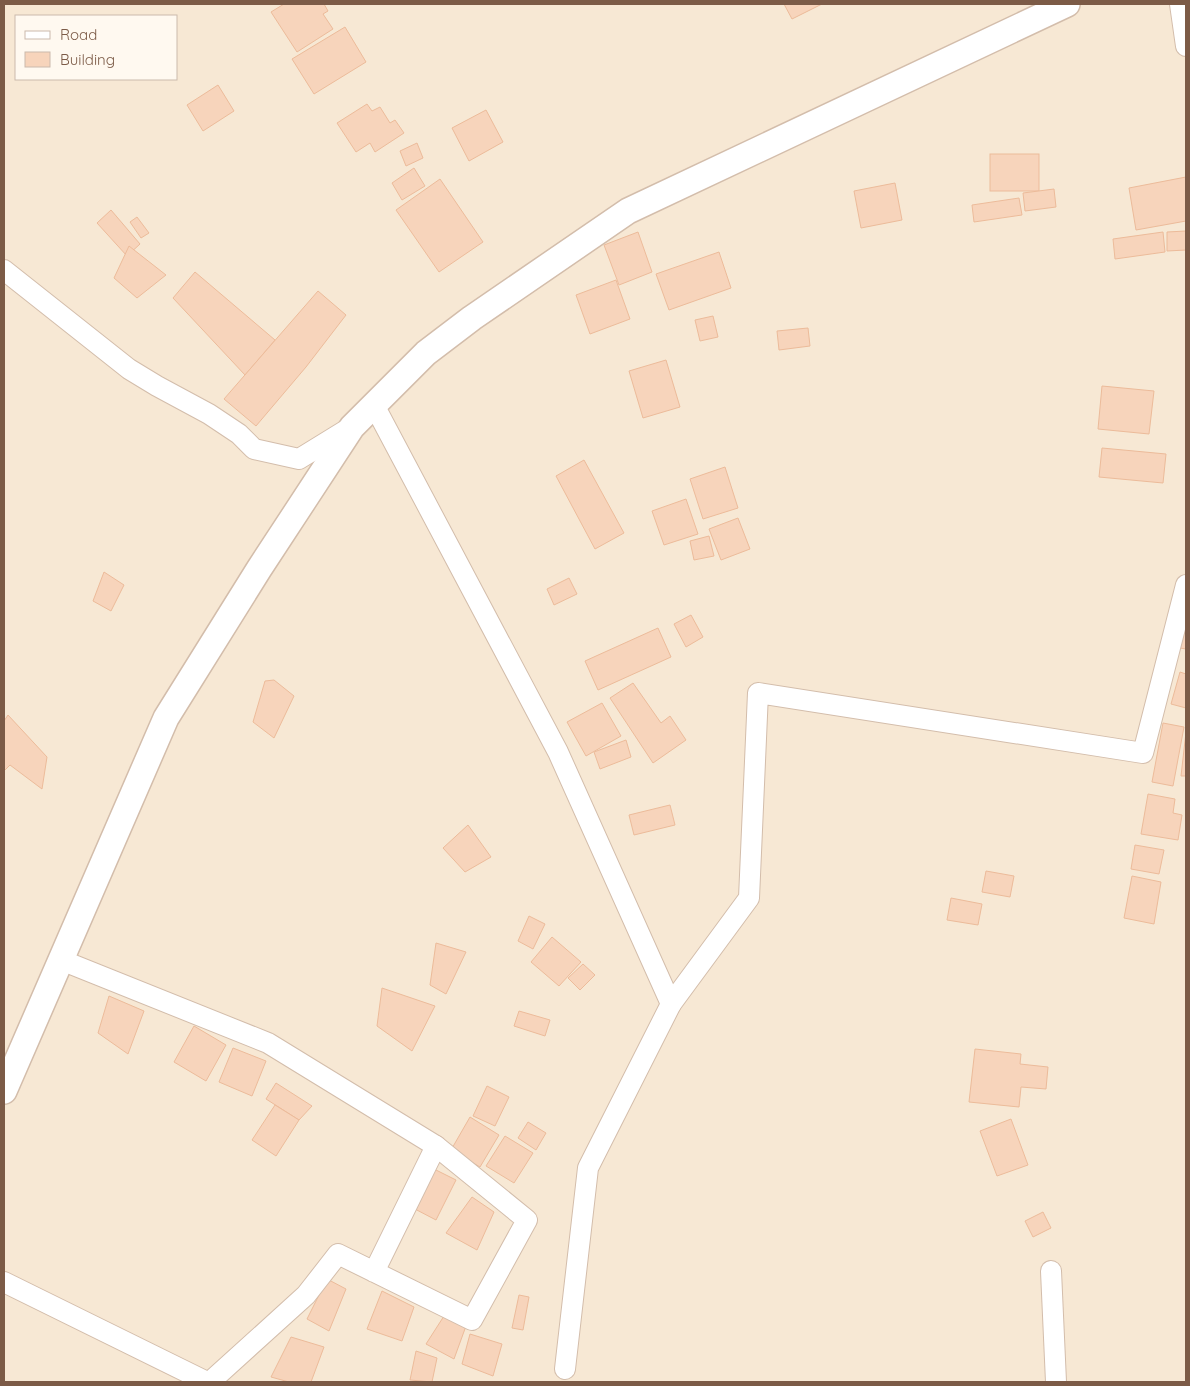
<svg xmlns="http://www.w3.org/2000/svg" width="1190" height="1386" font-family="Quicksand,sans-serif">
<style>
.residential{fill:#f7e8d4;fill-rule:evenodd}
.building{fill:#f7d4bb;stroke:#ecbb9a}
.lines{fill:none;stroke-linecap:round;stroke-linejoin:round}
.minor-casing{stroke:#d3bdab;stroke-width:22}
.tertiary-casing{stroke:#d3bdab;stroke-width:28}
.minor{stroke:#fff;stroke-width:20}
.tertiary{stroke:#fff;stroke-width:25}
</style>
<rect width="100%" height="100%" fill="#fff6e7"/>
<path class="residential" d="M4 4H1186V1382H4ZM16 16H176V79H16Z"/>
<g class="building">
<polygon points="284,4 324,4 328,11 323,14 333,29 297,52 271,12"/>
<polygon points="784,4 822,4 792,19"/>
<polygon points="345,27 366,62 314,94 292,59"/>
<polygon points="218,85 234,111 203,131 187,105"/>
<polygon points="367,104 372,111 380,107 390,123 395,120 404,133 375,152 370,143 356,152 337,123"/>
<polygon points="486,110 503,142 469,161 452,128"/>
<polygon points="417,143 423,158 406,166 400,151"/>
<rect x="990" y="154" width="49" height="37"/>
<polygon points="414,168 425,186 402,200 392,183"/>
<polygon points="1186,177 1186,221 1136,230 1129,188"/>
<polygon points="440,179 483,242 439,272 396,210"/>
<polygon points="895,183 902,220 861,228 854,191"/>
<polygon points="1054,189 1056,207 1025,211 1023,193"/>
<polygon points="1019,198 1022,215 974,222 972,205"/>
<polygon points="111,210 140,244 127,256 97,223"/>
<polygon points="137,217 149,233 141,238 130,222"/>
<polygon points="1186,231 1186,250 1167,251 1167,232"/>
<polygon points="638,232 652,272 619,285 604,245"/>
<polygon points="1163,232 1165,252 1115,259 1113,239"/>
<polygon points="129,246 166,275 137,298 114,278"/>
<polygon points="719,252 731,288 669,310 656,274"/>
<polygon points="195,272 275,340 245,375 173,298"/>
<polygon points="616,280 630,319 590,334 576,295"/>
<polygon points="318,291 346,315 306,367 256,426 224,399"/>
<polygon points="713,316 718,337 700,341 695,320"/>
<polygon points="808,328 810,346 779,350 777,331"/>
<polygon points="666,360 680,407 643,418 629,371"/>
<polygon points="1102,386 1154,391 1149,434 1098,429"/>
<polygon points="1102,448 1166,454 1163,483 1099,477"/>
<polygon points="584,460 624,533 595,549 556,476"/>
<polygon points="725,467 738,508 703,519 690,479"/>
<polygon points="686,499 698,534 664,545 652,511"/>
<polygon points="738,518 750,549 721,560 709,529"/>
<polygon points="709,536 714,556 694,560 690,541"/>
<polygon points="104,572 124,585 111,611 93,601"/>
<polygon points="569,578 577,594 554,605 547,589"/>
<polygon points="1186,613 1186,649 1180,648"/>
<polygon points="691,615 703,637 686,647 674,624"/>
<polygon points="658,628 671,657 598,690 585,661"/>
<polygon points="1180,672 1186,674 1186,708 1171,704"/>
<polygon points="274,680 294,696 274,738 253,722 265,681"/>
<polygon points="633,683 661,723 670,716 686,740 653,763 610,698"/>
<polygon points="602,703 621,736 586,756 567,722"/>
<polygon points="8,715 47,757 42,789 10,765 4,771 4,721"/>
<polygon points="1163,723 1184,727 1173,786 1152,782"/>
<polygon points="1186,732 1186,776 1181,776"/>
<polygon points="626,740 631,757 600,769 594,752"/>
<polygon points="1148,794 1175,799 1173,813 1182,815 1178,840 1141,834"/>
<polygon points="670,805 675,825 634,835 629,815"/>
<polygon points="468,825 491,857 465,872 443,848"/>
<polygon points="1135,845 1164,850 1159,874 1131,869"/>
<polygon points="986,871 1014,876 1010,897 982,892"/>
<polygon points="1132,876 1161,882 1154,924 1124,918"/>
<polygon points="951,898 982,904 978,925 947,920"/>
<polygon points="529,916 545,924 533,949 518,941"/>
<polygon points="552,937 581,962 559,986 531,962"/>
<polygon points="436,943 466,952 446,994 430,985"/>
<polygon points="583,964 595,975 580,990 568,978"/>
<polygon points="382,988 435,1006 412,1051 377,1026"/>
<polygon points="109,996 144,1011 128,1054 98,1033"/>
<polygon points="519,1011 550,1020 545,1036 514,1026"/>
<polygon points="194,1026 226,1045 206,1081 174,1062"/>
<polygon points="233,1048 266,1061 252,1096 219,1082"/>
<polygon points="975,1049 1021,1054 1020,1064 1048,1067 1046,1089 1021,1087 1019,1107 969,1102"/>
<polygon points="276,1083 312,1106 299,1120 266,1099"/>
<polygon points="487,1086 509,1097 495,1126 473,1116"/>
<polygon points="275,1105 299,1120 276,1156 252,1140"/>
<polygon points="470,1117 499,1135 480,1167 451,1150"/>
<polygon points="1011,1119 1028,1165 997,1176 980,1131"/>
<polygon points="528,1122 546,1133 536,1150 518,1138"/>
<polygon points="505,1136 533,1153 514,1183 486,1166"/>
<polygon points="434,1169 456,1180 436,1220 413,1208"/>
<polygon points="472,1197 494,1212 477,1250 446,1233"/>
<polygon points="1043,1212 1051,1228 1033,1237 1025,1221"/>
<polygon points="327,1279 346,1289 329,1331 307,1319"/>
<polygon points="382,1291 414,1307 402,1341 367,1329"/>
<polygon points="519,1295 529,1297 523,1330 512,1328"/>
<polygon points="444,1316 466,1326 454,1359 426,1344"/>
<polygon points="470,1334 502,1344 493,1376 462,1364"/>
<polygon points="291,1337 324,1347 311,1382 289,1382 271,1377"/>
<polygon points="416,1351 437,1358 432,1382 410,1380"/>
</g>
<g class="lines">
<defs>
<g id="minor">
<polyline points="1180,4 1186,46"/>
<polyline points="4,270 129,369 157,386 209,414 239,434 254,449 299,459 351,427"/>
<polyline points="374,405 558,752 671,1004 588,1168 565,1369"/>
<polyline points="61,960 268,1043 436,1146"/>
<polyline points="671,1004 749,898 758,693 1143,753 1186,585"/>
<polyline points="1051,1271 1056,1382"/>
<polyline points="4,1282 207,1382"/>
<polyline points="210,1382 306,1295 338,1254 472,1320 527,1220 436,1146 374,1272"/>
</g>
<polyline id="tertiary" points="4,1091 166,718 259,569 352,427 426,353 472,318 628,211 1067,4"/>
</defs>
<use href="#minor" class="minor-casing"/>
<use href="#tertiary" class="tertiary-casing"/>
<use href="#minor" class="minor"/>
<use href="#tertiary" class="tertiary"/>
</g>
<rect width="1190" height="1386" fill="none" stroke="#7c5b47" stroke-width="10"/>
<rect x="15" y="15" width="162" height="65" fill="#fff9f0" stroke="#cbbaac"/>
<rect x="25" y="31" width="25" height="8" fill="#ffffff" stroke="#cbbaac"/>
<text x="60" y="40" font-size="15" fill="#7c5b47">Road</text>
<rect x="25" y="52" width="25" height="15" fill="#f7d4bb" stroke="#cbbaac"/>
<text x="60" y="65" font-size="15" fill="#7c5b47">Building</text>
</svg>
